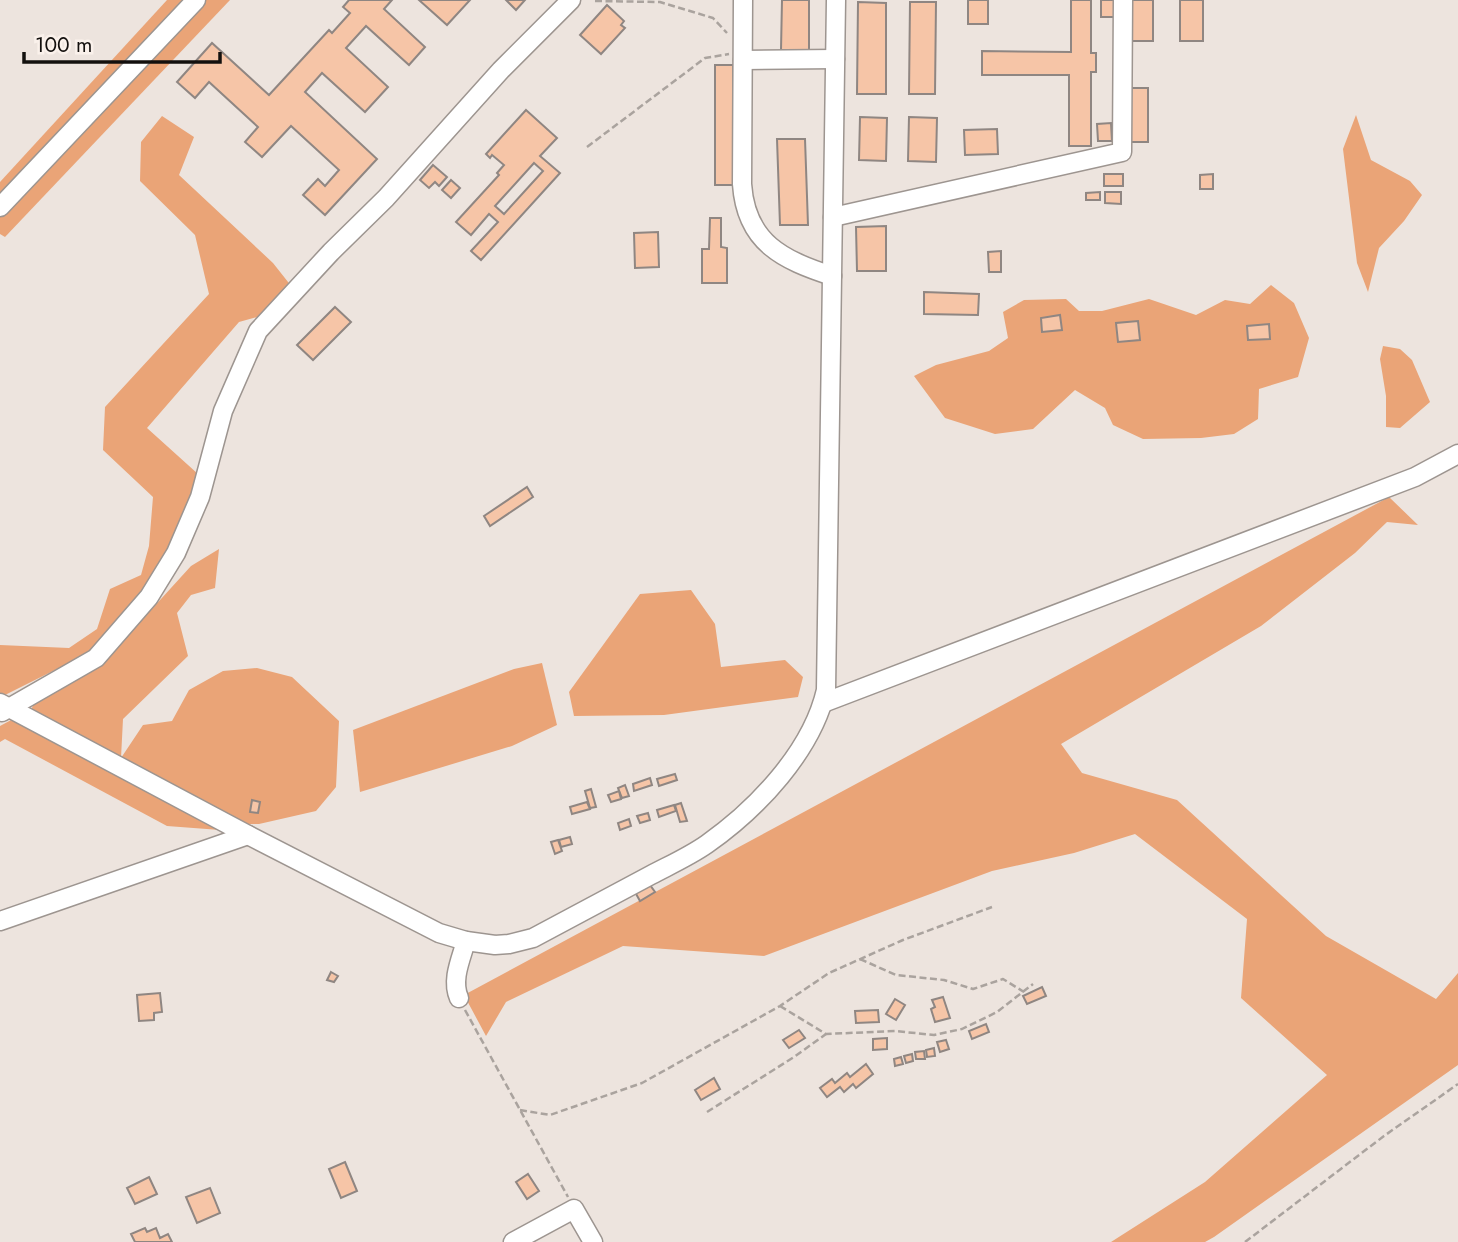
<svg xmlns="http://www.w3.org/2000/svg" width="1458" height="1242" font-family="Jost,sans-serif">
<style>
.green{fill:#eaa477}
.building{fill:#f6c5a7;stroke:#8f8682;stroke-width:2;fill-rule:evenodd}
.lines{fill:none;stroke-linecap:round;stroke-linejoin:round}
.minor-casing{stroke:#9d9590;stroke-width:21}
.path{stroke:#aaa39e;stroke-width:2.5;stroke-dasharray:7 3.5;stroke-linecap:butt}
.minor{stroke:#fff;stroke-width:18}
</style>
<rect width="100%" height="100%" fill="#ede4de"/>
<g class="green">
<polygon points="167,0 230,0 5,237 0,234 0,182"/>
<polygon points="1356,115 1371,160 1410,181 1422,195 1404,221 1379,248 1368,292 1357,263 1343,149"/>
<polygon points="162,116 194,137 179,175 273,263 292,287 261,316 239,322 147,428 198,474 197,505 145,593 87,654 3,696 0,695 0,645 69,648 97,629 110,589 141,575 149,546 153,497 103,450 105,407 209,294 195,235 140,181 141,142"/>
<polygon points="1271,285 1294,303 1309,338 1298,377 1259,389 1258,419 1234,434 1201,438 1143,439 1113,425 1105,408 1075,390 1033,429 995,434 945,418 914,376 936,365 989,351 1008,338 1003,312 1024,300 1066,299 1079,311 1102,311 1149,299 1196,315 1225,300 1250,304"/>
<polygon points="1383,346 1400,349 1412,360 1430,402 1400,428 1386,427 1386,396 1380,359"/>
<polygon points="1389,497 1418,525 1387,522 1355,553 1261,626 1061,744 1082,773 1177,800 1326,936 1436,999 1458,973 1458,1065 1214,1237 1205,1242 1111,1242 1205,1182 1327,1075 1241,998 1247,919 1135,834 1074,853 992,871 764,956 623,946 506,1002 486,1036 464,995"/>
<polygon points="219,549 215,588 191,595 177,613 188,656 123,719 121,758 143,725 172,721 189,690 223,671 257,668 292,677 339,721 336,787 316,811 259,824 243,824 31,711 34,702 100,666 191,566"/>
<polygon points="691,590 715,624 721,667 785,660 803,677 798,697 664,715 574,716 569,692 640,594"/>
<polygon points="542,663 557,725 512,746 360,792 353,730 514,669"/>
<polygon points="13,719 220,830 167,826 5,739 0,742 0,726"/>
</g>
<g class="building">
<polygon points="349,0 392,0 384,9 425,47 409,65 366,26 346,48 388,87 365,112 322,73 305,92 377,159 325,215 303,195 318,179 325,186 339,170 291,126 262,157 245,142 258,127 209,82 195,98 177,82 212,43 269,95 329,30 332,33 350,13 343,7"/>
<polygon points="419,0 470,0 447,25"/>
<polygon points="506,0 525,0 516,10"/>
<polygon points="782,0 809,0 809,50 781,50"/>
<rect x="968" y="0" width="20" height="24"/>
<polygon points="1071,0 1091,0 1091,53 1096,53 1096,72 1091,72 1091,146 1069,146 1069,75 982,75 982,51 1071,52"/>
<rect x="1101" y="0" width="16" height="17"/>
<rect x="1130" y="0" width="23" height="41"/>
<rect x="1180" y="0" width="23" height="41"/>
<polygon points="858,2 886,3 886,94 857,94"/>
<polygon points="910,2 936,2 935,94 909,94"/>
<polygon points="607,5 624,21 621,25 625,28 601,54 580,35"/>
<rect x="715" y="65" width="18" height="120"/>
<polygon points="1130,88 1148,88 1148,142 1129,142"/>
<path d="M526 110 557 138 540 156 560 173 481 260 471 251 498 222 489 214 471 235 456 222 499 175 497 173 504 165 492 155 490 158 486 154ZM534 163 543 171 504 214 495 206Z"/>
<polygon points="860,117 887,118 886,161 859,160"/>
<polygon points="909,117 937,118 936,162 908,161"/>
<polygon points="1111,123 1112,141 1098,141 1097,124"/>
<polygon points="997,129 998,154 965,155 964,130"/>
<polygon points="777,139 805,139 808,225 780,225"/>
<polygon points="433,165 447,177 439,186 435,182 429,188 420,180"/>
<rect x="1104" y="174" width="19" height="12"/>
<polygon points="1213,174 1213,189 1200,189 1200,175"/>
<polygon points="451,180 460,188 451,198 442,190"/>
<polygon points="1100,192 1100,200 1086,200 1086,193"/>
<polygon points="1105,192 1121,192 1121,204 1105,203"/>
<polygon points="710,218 721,218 721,247 727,248 727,283 702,283 702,249 709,249"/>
<polygon points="886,226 886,271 857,271 856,227"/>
<polygon points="658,232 659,267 635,268 634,233"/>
<polygon points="1001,251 1001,272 989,272 988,252"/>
<polygon points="924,292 979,294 978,315 924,314"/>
<polygon points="335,307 351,322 313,360 297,345"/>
<polygon points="1060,315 1062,330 1042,332 1041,318"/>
<polygon points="1138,321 1140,340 1118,342 1116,323"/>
<polygon points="1269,324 1270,339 1248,340 1247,326"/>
<polygon points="527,487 533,497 490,526 484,516"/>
<polygon points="675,774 677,780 659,786 657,779"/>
<polygon points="650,778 652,785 634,791 633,784"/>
<polygon points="625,785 629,796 622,798 618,788"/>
<polygon points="591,789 596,807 590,808 585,791"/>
<polygon points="619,791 621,799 611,802 608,795"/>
<polygon points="252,800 260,802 258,813 250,812"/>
<polygon points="587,802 590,809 572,814 570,807"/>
<polygon points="681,803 687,821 680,822 675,805"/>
<polygon points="674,805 676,811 659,817 657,810"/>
<polygon points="648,813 650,820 640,823 637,816"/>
<polygon points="629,819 631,826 620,830 618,823"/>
<polygon points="570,837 572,844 561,847 559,840"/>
<polygon points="558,840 562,851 555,854 551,842"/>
<polygon points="650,885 655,892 640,901 635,892"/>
<polygon points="331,972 338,976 334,982 327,980"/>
<polygon points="1042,987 1046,996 1027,1004 1023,996"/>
<polygon points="160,993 162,1012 154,1013 154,1020 139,1021 137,995"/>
<polygon points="943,997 950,1018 935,1022 931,1009 935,1007 932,1000"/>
<polygon points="895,999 905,1005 896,1020 886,1014"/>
<polygon points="878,1010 879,1022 856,1023 855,1011"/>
<polygon points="986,1024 989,1032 972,1039 969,1031"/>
<polygon points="799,1030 805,1038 789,1048 783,1040"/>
<polygon points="887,1038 887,1049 873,1050 873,1039"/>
<polygon points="946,1040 949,1049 940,1052 937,1042"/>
<polygon points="934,1048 935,1056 927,1057 926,1050"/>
<polygon points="924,1051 925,1059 916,1059 915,1052"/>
<polygon points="912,1054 913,1061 906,1063 904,1056"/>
<polygon points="901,1057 903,1064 895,1066 894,1059"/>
<polygon points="866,1064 873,1074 856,1088 853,1084 844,1092 840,1087 827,1097 820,1088 832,1079 835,1083 847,1073 850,1077"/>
<polygon points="714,1078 720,1089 701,1100 695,1090"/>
<polygon points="345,1162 357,1191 341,1198 329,1169"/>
<polygon points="528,1174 539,1191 527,1199 516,1182"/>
<polygon points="149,1177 157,1194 135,1204 127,1188"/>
<polygon points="210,1188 220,1213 197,1223 186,1197"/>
<polygon points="145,1228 147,1232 156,1228 160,1238 168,1234 172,1242 135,1242 131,1234"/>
</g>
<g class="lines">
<defs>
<g id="minor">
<path d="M743 0 742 184C746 243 783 260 832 276"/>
<polyline points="743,60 835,59"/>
<polyline points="0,207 196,0"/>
<polyline points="833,217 1122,152 1123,0"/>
<path d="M0 703 248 835 439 933 466 941 495 945 509 944 533 938C572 917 612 896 651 875 670 865 690 856 707 844 757 809 812 751 826 690L836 0"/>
<polyline points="823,703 1415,477 1458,454"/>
<polyline points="2,712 96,658 149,597 176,553 200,497 223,411 258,331 331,252 386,198 501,70 571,0"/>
<polyline points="0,921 248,835"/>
<path d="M459 998C451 980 461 959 466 941"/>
<polyline points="513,1242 574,1209 593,1242"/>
</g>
</defs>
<use href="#minor" class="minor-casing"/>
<g class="path">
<polyline points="595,1 660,2 713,18 727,33"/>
<polyline points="587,147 705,58 729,54"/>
<polyline points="860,959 896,975 944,980 973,989 1003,979 1024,992"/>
<polyline points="780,1006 826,1034 895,1031 934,1035 962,1029 997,1012 1033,984"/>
<polyline points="465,1010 568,1197"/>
<polyline points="520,1110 550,1115 642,1083 780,1006 829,973 903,940 992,907"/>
<polyline points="707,1112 794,1057 826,1034"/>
<polyline points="1245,1242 1384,1136 1458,1084"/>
</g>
<use href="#minor" class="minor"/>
</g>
<path d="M24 52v10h196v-10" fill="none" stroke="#13100e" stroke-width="3.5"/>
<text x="35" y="52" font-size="21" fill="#13100e" stroke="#faf1eb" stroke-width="5" paint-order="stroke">100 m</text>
</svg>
